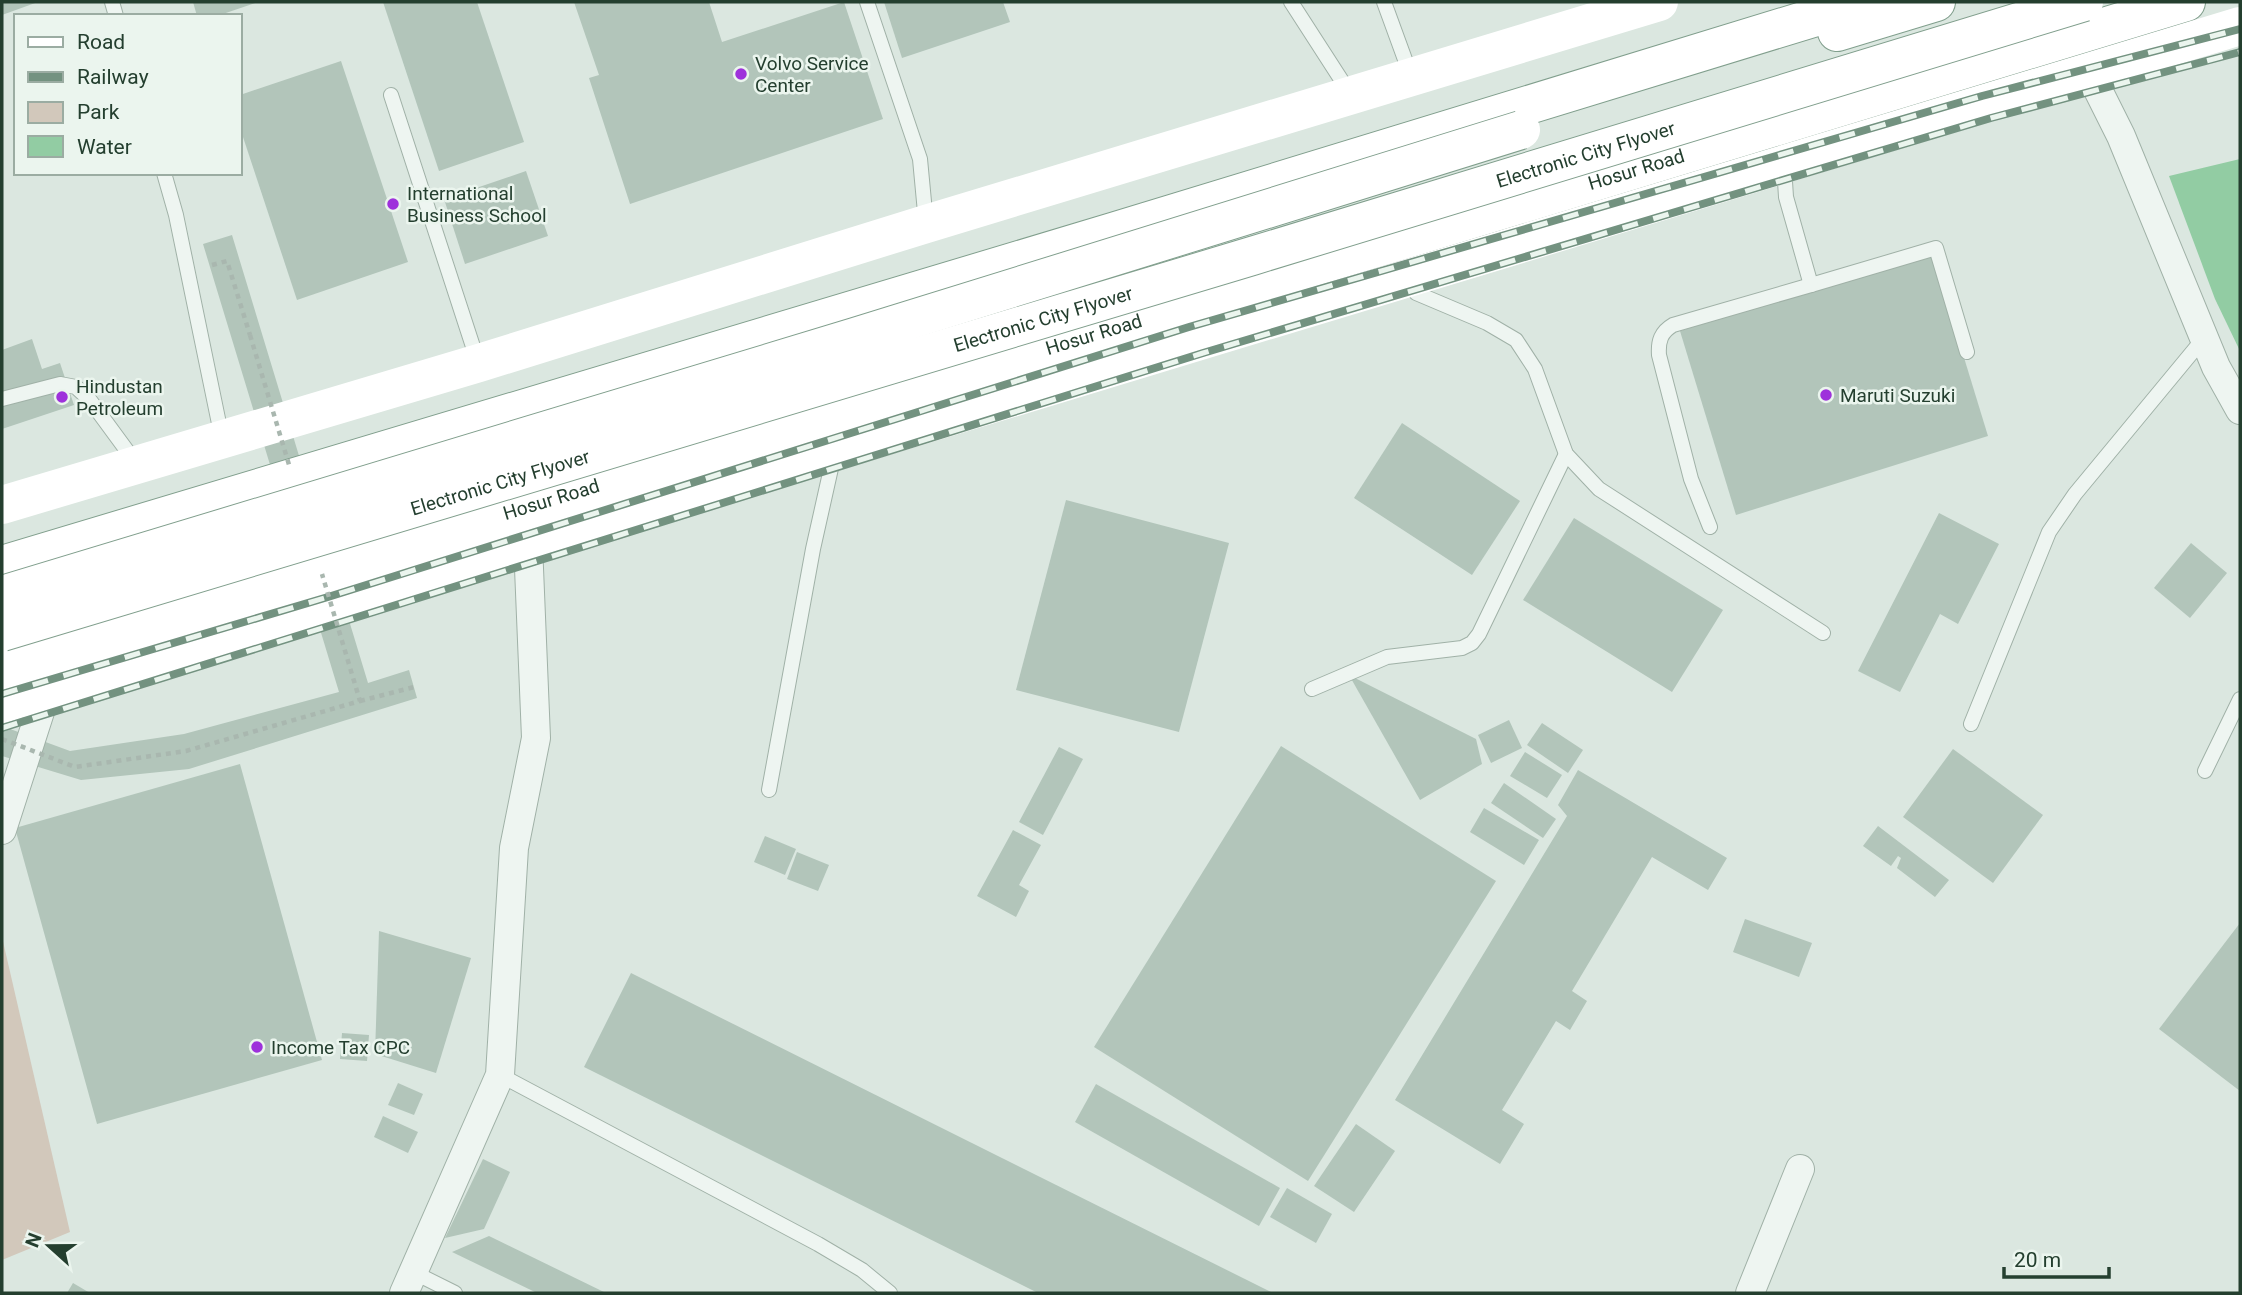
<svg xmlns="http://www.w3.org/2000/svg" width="2242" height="1295" font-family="Roboto,sans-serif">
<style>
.green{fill:#d2c8bb}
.water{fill:#92cca3}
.building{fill:#b2c5ba}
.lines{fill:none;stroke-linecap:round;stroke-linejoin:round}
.lane-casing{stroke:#a0b1a7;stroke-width:16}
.street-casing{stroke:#a0b1a7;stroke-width:30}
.highway-casing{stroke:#819f8d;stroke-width:40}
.path{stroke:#a9b7af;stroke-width:4.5;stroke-dasharray:5 5;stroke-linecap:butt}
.lane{stroke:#eef5f1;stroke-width:14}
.street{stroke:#eef5f1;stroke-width:28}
.secondary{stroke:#fff;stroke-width:38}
.highway{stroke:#fff;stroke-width:38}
.rail-casing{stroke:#739280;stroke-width:8}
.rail{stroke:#ebf5ee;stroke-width:5;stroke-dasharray:16;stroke-linecap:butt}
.highway-bridge-casing{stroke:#819f8d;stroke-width:40;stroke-linecap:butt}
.path-bridge{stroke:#a9b7af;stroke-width:4.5;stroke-dasharray:5 5;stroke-linecap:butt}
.highway-bridge{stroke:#fff;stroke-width:38}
.poi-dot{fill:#9e31db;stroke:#ebf5ee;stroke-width:2.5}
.labels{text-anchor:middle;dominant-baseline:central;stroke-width:5;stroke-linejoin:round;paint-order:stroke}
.poi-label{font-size:19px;fill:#243f2f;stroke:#ebf5ee;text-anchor:start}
.street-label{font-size:19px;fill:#243f2f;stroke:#ebf5ee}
</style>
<rect width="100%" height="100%" fill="#dbe7e0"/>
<polygon class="green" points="2,937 70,1232 2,1260"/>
<polygon class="water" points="2240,159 2240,351 2215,299 2169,176"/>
<g class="building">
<polygon points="2,2 38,2 2,15"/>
<polygon points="193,2 258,2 217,16 197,16"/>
<polygon points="383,2 477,2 524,142 439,171"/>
<polygon points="574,2 709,2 722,42 844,2 883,119 630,204 589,78 599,75"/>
<polygon points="884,2 1003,2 1010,22 902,58"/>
<polygon points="341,61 408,262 297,300 240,128 240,95"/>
<polygon points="526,171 548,236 465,264 444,199"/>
<polygon points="232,235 368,683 409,670 417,698 189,769 81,780 2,756 2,726 70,751 184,734 339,692 203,244"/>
<polygon points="1932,253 1988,436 1736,515 1680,331"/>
<polygon points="32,339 42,369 60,363 74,405 2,429 2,350"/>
<polygon points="1402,423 1520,501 1472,575 1354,498"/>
<polygon points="1066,500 1229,543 1179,732 1016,690"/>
<polygon points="1939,513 1999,544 1958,624 1940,614 1900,692 1858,671"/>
<polygon points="1574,518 1723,610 1672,692 1523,600"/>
<polygon points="2191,543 2227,573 2190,618 2154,588"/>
<polygon points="1349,675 1476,739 1482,764 1420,800"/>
<polygon points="1509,720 1522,748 1491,763 1478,735"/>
<polygon points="1542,723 1583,750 1568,773 1527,745"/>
<polygon points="1281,746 1496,881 1308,1181 1094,1047"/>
<polygon points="1059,747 1083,759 1043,835 1019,822"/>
<polygon points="1953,749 2043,815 1993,883 1903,817"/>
<polygon points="1525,752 1562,775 1547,798 1510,776"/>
<polygon points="240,764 322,1060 97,1124 15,828"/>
<polygon points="1578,770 1727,858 1708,890 1652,857 1572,991 1587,1001 1570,1030 1556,1021 1502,1110 1524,1124 1500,1164 1395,1100 1567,816 1558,805"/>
<polygon points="1504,783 1556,819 1543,838 1491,803"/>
<polygon points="1484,808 1539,840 1524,865 1470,832"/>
<polygon points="1878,826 1949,880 1935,897 1897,868 1901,858 1898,856 1891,866 1863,846"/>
<polygon points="1013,830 1041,845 1019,885 1029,891 1016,917 977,896"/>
<polygon points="765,836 796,849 785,875 754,862"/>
<polygon points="797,852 829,865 818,891 787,879"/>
<polygon points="1745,919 1812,943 1799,977 1733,952"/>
<polygon points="2240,923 2240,1091 2159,1029"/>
<polygon points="379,931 471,958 436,1073 375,1054"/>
<polygon points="631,973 1273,1293 1038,1293 584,1067"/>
<polygon points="342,1033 369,1035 367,1061 340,1059"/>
<polygon points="398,1083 423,1094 414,1115 388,1105"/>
<polygon points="1096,1084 1280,1188 1259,1226 1075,1122"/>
<polygon points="383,1116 418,1132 408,1153 374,1137"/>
<polygon points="1356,1124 1395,1151 1354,1212 1314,1186"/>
<polygon points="483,1159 510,1172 484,1229 445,1238"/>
<polygon points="1287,1188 1332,1214 1316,1243 1270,1217"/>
<polygon points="489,1236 606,1293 537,1293 452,1252"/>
<polygon points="73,1283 90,1293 67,1293"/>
</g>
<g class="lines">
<defs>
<g id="lane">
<polyline points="112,2 116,16"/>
<polyline points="867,2 920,159 926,223"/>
<polyline points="1291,2 1351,95"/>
<polyline points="1384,2 1411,76"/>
<polyline points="391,95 478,362"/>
<polyline points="1784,166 1786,197 1811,285 1936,248 1967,352"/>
<polyline points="164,173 176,215 222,438"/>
<polyline points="1410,282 1416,293 1487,323 1516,340 1535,369 1566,454 1599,489 1823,633"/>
<polyline points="2,399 60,384 76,387 89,399 136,463"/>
<path d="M1710 527 1691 479 1659 355C1658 341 1661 332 1673 325L1811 285"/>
<polyline points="1312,689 1387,657 1462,648 1472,643 1479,634 1566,454"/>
<polyline points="1971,724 2049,532 2075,494 2204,338"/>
<polyline points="2205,771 2240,699"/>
<polyline points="769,790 813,549 834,455"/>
<polyline points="500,1075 818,1244 862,1270 890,1293"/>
<polyline points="413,1272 455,1293"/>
</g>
<g id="street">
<polyline points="2089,72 2121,136 2216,367 2240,410"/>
<polyline points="2,830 47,690"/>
<polyline points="404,1293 500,1075 514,848 536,738 528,544"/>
<polyline points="1750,1293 1800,1169"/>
</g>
<g id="highway">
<polyline points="1837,32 1936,2"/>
<polyline points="2,565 1116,231 1865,2"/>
<path id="s1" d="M2 666 2186 2"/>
</g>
</defs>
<use href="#lane" class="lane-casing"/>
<use href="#street" class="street-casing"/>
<use href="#highway" class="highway-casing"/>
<g class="path">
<polyline points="212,265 227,261 250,335"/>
<polyline points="360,701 414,687"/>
</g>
<use href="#lane" class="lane"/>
<use href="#street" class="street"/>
<g class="secondary">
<polyline points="2,505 479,363 926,224 1659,2"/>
<polyline points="2,704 2240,26"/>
</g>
<use href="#highway" class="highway"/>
<defs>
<g id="rail">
<polyline points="2,694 328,597 1189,327 1982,96 2240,29"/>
<polyline points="2,728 1203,353 1991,118 2240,52"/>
</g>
</defs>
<use href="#rail" class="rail-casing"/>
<use href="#rail" class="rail"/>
<defs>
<g id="highway-bridge">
<polyline points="2,595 855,337 1521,130"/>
<path id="s2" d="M2 632 1252 256 2084 2"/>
</g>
</defs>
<use href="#highway-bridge" class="highway-bridge-casing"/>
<g class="path-bridge">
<polyline points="250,335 290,468"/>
<polyline points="2,739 75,767 186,751 360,701 322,574"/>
</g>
<use href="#highway-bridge" class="highway-bridge"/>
</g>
<g class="poi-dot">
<circle cx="741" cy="74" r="7"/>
<circle cx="393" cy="204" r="7"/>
<circle cx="1826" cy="395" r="7"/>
<circle cx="62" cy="397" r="7"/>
<circle cx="257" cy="1047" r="7"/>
</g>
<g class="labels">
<g class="poi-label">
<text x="755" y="63">Volvo Service<tspan x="755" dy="22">Center</tspan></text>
<text x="407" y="193">International<tspan x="407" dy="22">Business School</tspan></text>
<text x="76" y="386">Hindustan<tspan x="76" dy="22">Petroleum</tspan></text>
<text x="1840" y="395">Maruti Suzuki</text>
<text x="271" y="1047">Income Tax CPC</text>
</g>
<g class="street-label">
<text stroke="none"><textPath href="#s2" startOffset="1654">Electronic City Flyover</textPath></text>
<text stroke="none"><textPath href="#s1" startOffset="1708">Hosur Road</textPath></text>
<text stroke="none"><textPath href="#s2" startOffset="1087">Electronic City Flyover</textPath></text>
<text stroke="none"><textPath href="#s1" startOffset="1141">Hosur Road</textPath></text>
<text stroke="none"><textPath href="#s2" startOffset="520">Electronic City Flyover</textPath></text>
<text stroke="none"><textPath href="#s1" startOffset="574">Hosur Road</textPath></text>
</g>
</g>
<rect width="2242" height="1295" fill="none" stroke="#243f2f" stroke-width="7"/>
<rect x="14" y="14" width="228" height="161" fill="#ebf5ee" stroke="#9baca2" stroke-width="2"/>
<rect x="28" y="37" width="35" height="10" fill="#ffffff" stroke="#9baca2" stroke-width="2"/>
<text x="77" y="49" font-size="21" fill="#243f2f">Road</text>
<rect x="28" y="72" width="35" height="10" fill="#739280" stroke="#9baca2" stroke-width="2"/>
<text x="77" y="84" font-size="21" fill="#243f2f">Railway</text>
<rect x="28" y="102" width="35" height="21" fill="#d2c8bb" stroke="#9baca2" stroke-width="2"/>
<text x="77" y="119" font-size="21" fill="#243f2f">Park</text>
<rect x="28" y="136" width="35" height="21" fill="#92cca3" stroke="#9baca2" stroke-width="2"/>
<text x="77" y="154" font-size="21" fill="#243f2f">Water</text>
<g transform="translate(49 1246) rotate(291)" stroke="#ebf5ee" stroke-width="5" paint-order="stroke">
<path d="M0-5L12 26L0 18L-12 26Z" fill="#243f2f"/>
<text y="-10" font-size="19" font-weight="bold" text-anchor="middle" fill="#243f2f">N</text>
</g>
<path d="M2004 1267v10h105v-10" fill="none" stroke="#243f2f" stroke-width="3.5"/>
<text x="2014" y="1267" font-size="21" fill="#243f2f" stroke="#ebf5ee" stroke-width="5" paint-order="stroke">20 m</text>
</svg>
